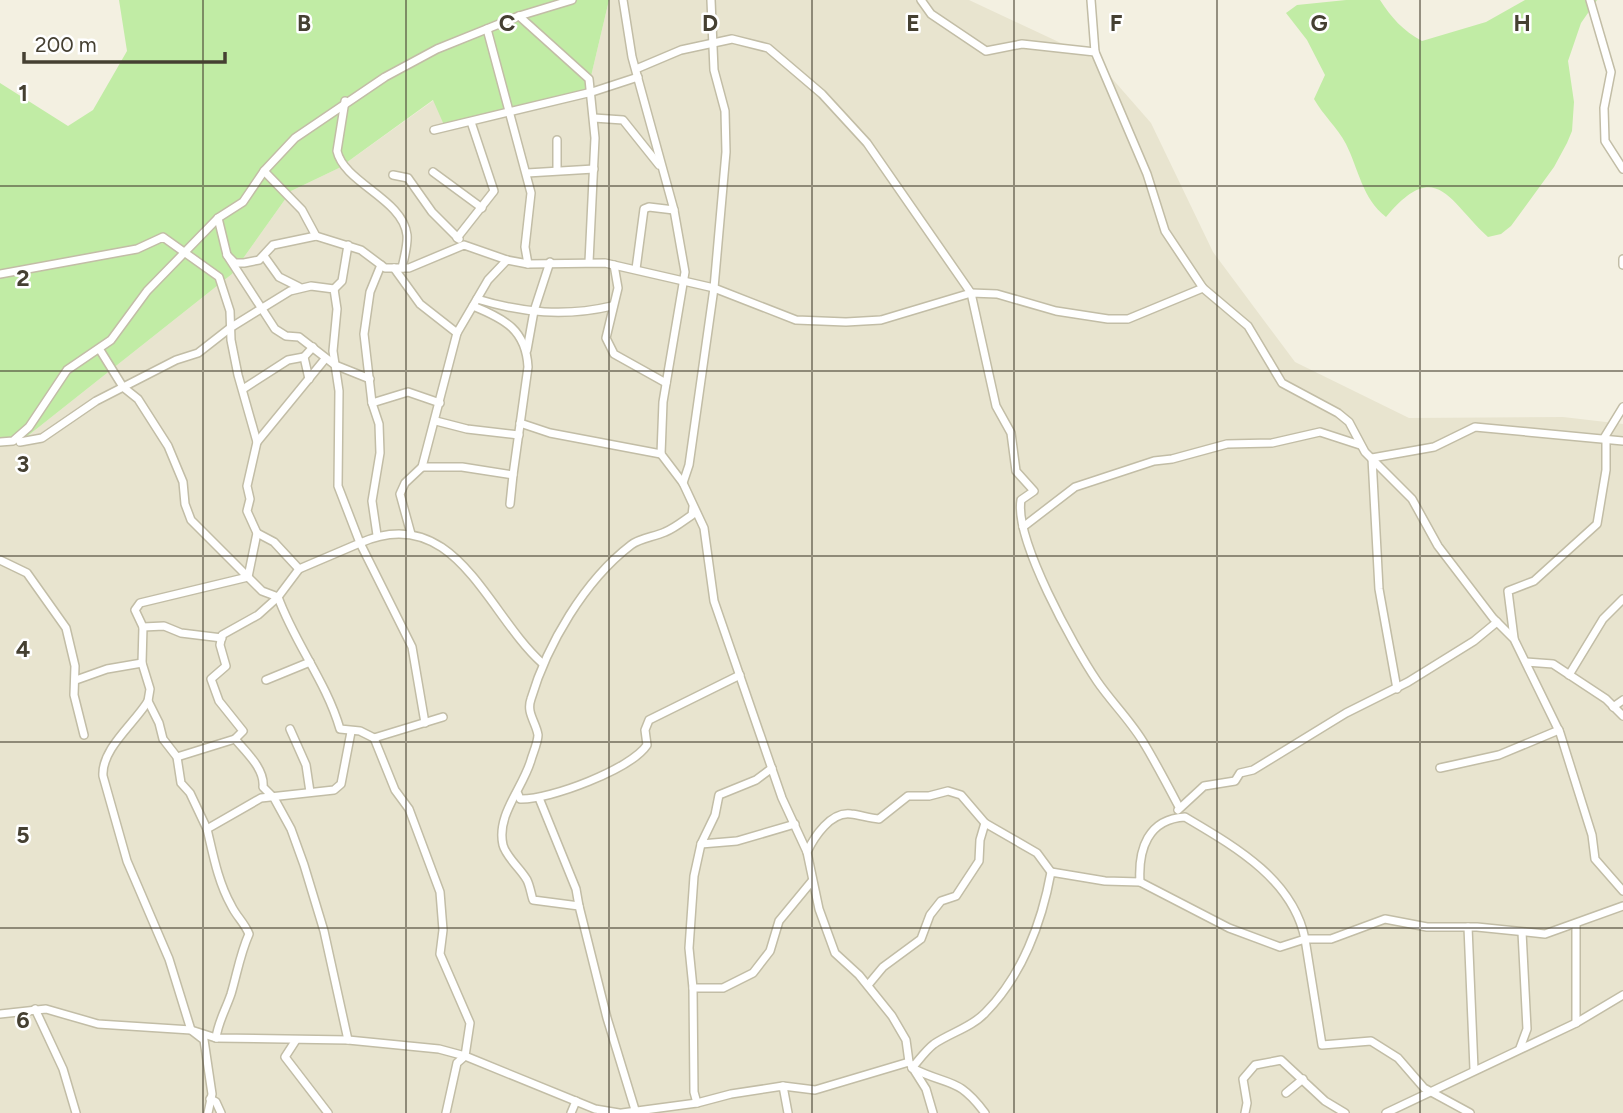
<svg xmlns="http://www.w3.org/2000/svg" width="1623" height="1113" font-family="Figtree,sans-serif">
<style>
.residential{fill:#e8e4cf}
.green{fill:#c1eca5}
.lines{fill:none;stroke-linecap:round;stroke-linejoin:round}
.minor-casing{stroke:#c2bda6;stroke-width:10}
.minor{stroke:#fff;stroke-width:7}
.grid{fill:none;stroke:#454032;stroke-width:2;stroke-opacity:0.55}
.grid-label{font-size:23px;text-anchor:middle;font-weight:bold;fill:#454032;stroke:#fff;stroke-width:5;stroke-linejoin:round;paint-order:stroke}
</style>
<rect width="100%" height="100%" fill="#f3f0e1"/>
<polygon class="residential" points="609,0 969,0 1095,59 1151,123 1213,252 1295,362 1409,418 1563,417 1623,424 1623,1113 0,1113 0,447 20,442 232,274 291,191 339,168 434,100 588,89"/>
<g class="green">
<polygon points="119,0 609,0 588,89 444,125 433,100 339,168 291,191 232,274 20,442 0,447 0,83 68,126 93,110 127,51"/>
<path d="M1346 0H1380C1391 17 1403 31 1422 41L1486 22 1525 0H1597L1581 23 1568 61 1574 102 1572 131 1567 143 1554 167 1511 226 1501 234 1488 237C1448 200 1436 157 1386 217 1362 198 1359 170 1346 144 1337 127 1323 115 1314 99L1325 75 1307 40 1286 13 1297 5Z"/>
</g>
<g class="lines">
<defs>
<g id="minor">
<polyline points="623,0 632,57 674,210 685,272 663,402 661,454 683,483 704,528 714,601 782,798 807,852 819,909 835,953 859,975 892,1016 906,1040 909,1062 926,1089 933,1113"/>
<polyline points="921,0 931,14 986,51 1022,44 1095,52"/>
<polyline points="1091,0 1095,52 1147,174 1165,231 1203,288 1248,326 1282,383 1338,413 1349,422 1365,452 1412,499 1438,546 1493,618 1514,639 1560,733 1592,835 1595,859 1623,891"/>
<polyline points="1590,0 1611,72 1604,108 1605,141 1623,169"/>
<polyline points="519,16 589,79 595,138 589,262"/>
<polyline points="487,29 531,193 525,247 528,264"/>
<path d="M636 69 681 50 732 39 768 48 822 94 867 143 971 293 996 406 1011 433 1016 471 1034 491 1021 500C1014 539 1074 647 1097 681 1112 703 1132 722 1145 745 1157 765 1168 786 1179 807"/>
<path d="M345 101 337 151C344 183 403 199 407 235 408 245 404 258 402 268"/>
<polyline points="594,118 623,120 659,165"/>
<polyline points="434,130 592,92 638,77"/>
<polyline points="557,140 557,169"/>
<polyline points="264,171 302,210 316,236"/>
<polyline points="433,172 482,208"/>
<polyline points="527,173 594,169"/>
<polyline points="393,175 408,178 432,212 459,239"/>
<polyline points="218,218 227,255 275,329 286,336 299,337 335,365 370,379"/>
<polyline points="457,238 494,191 471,122"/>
<polyline points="227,255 235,263 244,263 259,260 273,245 316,236 361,250 385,268 409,268 464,245 507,260"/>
<polyline points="264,256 279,277 299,287"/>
<polyline points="1623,259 1623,265"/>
<polyline points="614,265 618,288 606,338 614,354 666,383"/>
<polyline points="394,268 420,304 457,333"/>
<polyline points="636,269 644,209 649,207 674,210"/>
<polyline points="0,274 137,249 163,237 219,277 230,311 231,340 238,375 257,442 247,486 250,499 247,511 257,533 248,577 140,603 135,610 143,627 142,663 150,689 148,701 159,723 163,739 177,757 181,783 190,793 207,829"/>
<polyline points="334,289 342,281 348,245"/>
<path d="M477 299C523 313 565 317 612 306"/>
<path d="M473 306C505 319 526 330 528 367L513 475"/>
<path d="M100 350 123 387 138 399 168 446 183 482 185 504 191 520 262 591 278 597C295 644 326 681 340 729L360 731 374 738 395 790 409 809 440 892 443 930 440 954 470 1023 465 1056 457 1063 446 1113"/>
<polyline points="527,350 534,311 550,262"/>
<polyline points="309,379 304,357 313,347"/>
<polyline points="243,389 288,360 304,357"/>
<polyline points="372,403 408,392 440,403"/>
<polyline points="436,421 467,429 519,435"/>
<polyline points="520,423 550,433 661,454"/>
<polyline points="1604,438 1623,407"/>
<polyline points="0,442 13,441 29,427 67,370 111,340 147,291 218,218 243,202 264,171 295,138 385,77 437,49 519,16 572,0"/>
<path d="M20 442 42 438 96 401 176 360 198 353 230 328 290 291 311 286 334 289 337 309 333 351 339 391 338 486 360 543 299 569 278 597 258 615 222 635 220 645 226 666 211 679 219 701 243 731 235 739C246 752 265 769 263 787L274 798 291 829 304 865 324 931 348 1040"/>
<polyline points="257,442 325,359"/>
<polyline points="422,467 462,467 513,475 510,504"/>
<polyline points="683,483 689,465 714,288 726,152 725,111 714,70 711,0"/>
<polyline points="1023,527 1075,487 1154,461 1172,459 1227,444 1272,443 1320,432 1360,445"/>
<polyline points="257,533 274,542 299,569"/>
<polyline points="411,534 400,494 405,483 422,467 457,333 488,280 507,260 528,264 605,263 714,288 796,320 846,322 881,320 971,293 997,294 1056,311 1108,319 1128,319 1203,288"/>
<polyline points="377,535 372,501 380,453 379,424 372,403 364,334 370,292 381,265"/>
<polyline points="0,560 27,573 66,628 75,666 74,695 84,735"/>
<polyline points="143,627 164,626 181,633 222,638"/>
<polyline points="1514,638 1508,591 1534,581 1597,524 1606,470 1606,438"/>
<polyline points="1526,662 1553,664 1606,699 1623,716"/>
<polyline points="1569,675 1603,619 1623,599"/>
<polyline points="76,680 107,669 142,663"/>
<polyline points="266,680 310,662"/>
<polyline points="1397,689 1379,589 1372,458 1434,447 1475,427 1623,441"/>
<path d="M148 701C135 723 101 749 103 776L127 861 169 959 191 1030 204 1040 212 1094 208 1113"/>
<polyline points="1613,707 1623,700"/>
<path d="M425 723 412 647 360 543C455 501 487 614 542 663"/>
<polyline points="290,729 306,765 310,792"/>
<polyline points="374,738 443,717"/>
<polyline points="177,757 235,739"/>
<polyline points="1440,768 1499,755 1559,730"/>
<path d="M518 794 520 799C550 800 631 769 647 745L645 730 649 720 740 675"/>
<polyline points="539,798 576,889 579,906"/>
<polyline points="1178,810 1204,786 1235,781 1240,773 1253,770 1346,713 1408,682 1474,641 1497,622"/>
<polyline points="701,844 737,841 795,824"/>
<path d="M807 852C814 837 831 811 851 814 860 815 869 818 879 819L908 796H929L948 791 961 795 985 823 1037 853 1051 872"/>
<polyline points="1140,882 1229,928 1280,947 1305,939 1322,1045 1371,1041 1398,1058 1424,1088 1470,1113"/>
<polyline points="1576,925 1576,1023"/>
<polyline points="1468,927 1474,1069"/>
<polyline points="868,985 883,967 921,939 930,915 941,901 956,896 979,861 980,840 985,823"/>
<polyline points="693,988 723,988 753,973 770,951 779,921 812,881"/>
<polyline points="35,1009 63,1069 76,1113"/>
<polyline points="0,1014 46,1009 98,1024 191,1030 216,1038 348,1040 439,1049 465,1056 595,1109 619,1113"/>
<path d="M216 1038C218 1022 226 1009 231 994 237 974 240 954 249 934 244 922 236 916 231 905 218 882 213 854 207 829L261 798 334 790 341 784 351 732"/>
<polyline points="296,1040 285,1057 328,1113"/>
<polyline points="1520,1048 1527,1029 1522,932"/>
<path d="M912 1068C919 1060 926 1050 934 1044 950 1033 972 1027 985 1013 1022 976 1042 922 1051 872L1105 881 1140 882C1138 849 1148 819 1185 817 1234 846 1293 879 1305 939H1331L1385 919 1427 927H1477L1545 934 1623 906"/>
<path d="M912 1068C950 1087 957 1076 985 1113"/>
<polyline points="783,1086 815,1090 909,1062"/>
<polyline points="1286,1093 1303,1079"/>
<polyline points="210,1099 216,1102 221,1113"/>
<polyline points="697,1103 694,1092 693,988 689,948 694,876 701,844 715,815 719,795 756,780 772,768"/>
<polyline points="571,1113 576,1101"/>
<polyline points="622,1113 697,1103 731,1094 783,1086 788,1113"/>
<path d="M636 1113 607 1018 579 906 533 900C531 894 530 886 527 880 521 869 506 857 503 845 496 815 523 788 531 760 533 753 538 742 538 735 536 722 526 713 531 699 547 645 584 581 631 545 640 538 654 537 665 532 675 528 683 521 692 515L693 507"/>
<polyline points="1245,1113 1247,1103 1243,1079 1255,1065 1281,1060 1325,1101 1345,1113"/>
<polyline points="1386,1113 1576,1023 1623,995"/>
</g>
</defs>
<use href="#minor" class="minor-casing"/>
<use href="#minor" class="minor"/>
</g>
<path class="grid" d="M203 0V1113M406 0V1113M609 0V1113M812 0V1113M1014 0V1113M1217 0V1113M1420 0V1113M0 186H1623M0 371H1623M0 556H1623M0 742H1623M0 928H1623"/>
<g class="grid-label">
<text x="304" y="31">B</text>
<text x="507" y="31">C</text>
<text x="710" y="31">D</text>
<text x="913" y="31">E</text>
<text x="1116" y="31">F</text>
<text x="1319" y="31">G</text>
<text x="1522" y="31">H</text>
<text x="23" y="101">1</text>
<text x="23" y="286">2</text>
<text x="23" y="472">3</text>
<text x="23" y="657">4</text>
<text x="23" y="843">5</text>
<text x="23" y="1028">6</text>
</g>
<path d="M24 52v10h201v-10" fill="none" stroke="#454032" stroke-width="3.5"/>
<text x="35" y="52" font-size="21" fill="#454032" stroke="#ffffff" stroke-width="5" paint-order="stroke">200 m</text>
</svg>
